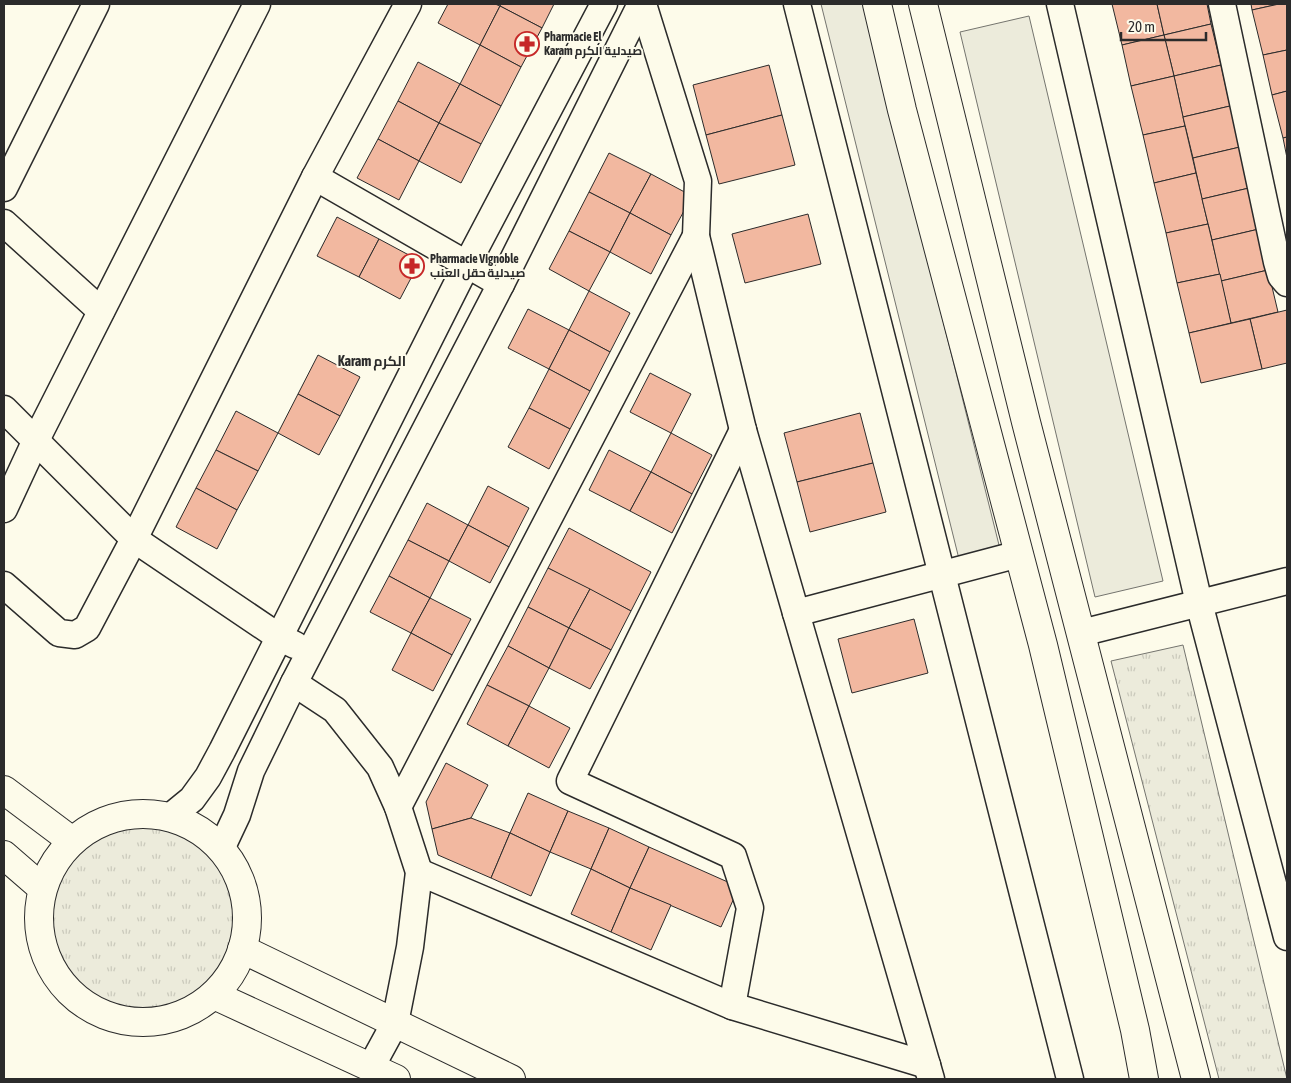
<svg xmlns="http://www.w3.org/2000/svg" width="1291" height="1083" font-family="'Asap Condensed',Cairo,sans-serif">
<style>
.grass{fill:#ecebdb;stroke:#74746e}
.park{fill:url(#park-tufts);stroke:#74746e}
.building{fill:#f2b8a0;stroke:#2b2b2b}
.lines{fill:none;stroke-linecap:round;stroke-linejoin:round}
.street-casing{stroke:#2b2b2b;stroke-width:29}
.secondary-casing{stroke:#2b2b2b;stroke-width:30}
.primary-casing{stroke:#2b2b2b;stroke-width:30}
.street{stroke:#fdfbea;stroke-width:26}
.secondary{stroke:#fdfbea;stroke-width:28}
.primary{stroke:#fdfbea;stroke-width:28}
.labels{text-anchor:middle;dominant-baseline:central;stroke-width:4;stroke-linejoin:round;paint-order:stroke}
.poi-label{font-size:12px;font-weight:bold;fill:#2b2b2b;stroke:#fdfbea;text-anchor:start}
.neighbourhood-label{font-size:14px;font-weight:bold;fill:#2b2b2b;stroke:#fdfbea}
</style>
<defs>
<pattern id="park-tufts" width="24" height="20" patternUnits="userSpaceOnUse" patternTransform="scale(1.25)"><rect width="24" height="20" fill="#ecebdb"/><path d="M3 7l-1-3M5 7V3M7 7l1-3M15 17l-1-3M17 17v-4M19 17l1-3" fill="none" stroke="#cbcabc"/></pattern>
</defs>
<rect width="100%" height="100%" fill="#fdfbea"/>
<g class="grass">
<polygon points="821,4 864,4 999,545 997,550 961,560 958,555"/>
<polygon points="1029,16 1163,581 1095,597 960,32"/>
</g>
<g class="park">
<polygon points="1183,645 1287,1079 1219,1079 1111,661"/>
<circle cx="142" cy="918" r="91"/>
</g>
<g class="building">
<polygon points="448,4 495,4 500,6 480,45 438,23"/>
<polygon points="501,4 554,4 542,28 500,6"/>
<polygon points="1112,4 1157,4 1164,35 1122,45"/>
<polygon points="1157,4 1207,4 1211,24 1164,35"/>
<polygon points="1251,4 1279,4 1252,10"/>
<polygon points="1279,4 1287,4 1287,50 1263,55 1252,10"/>
<polygon points="500,6 542,28 521,67 480,45"/>
<polygon points="1211,24 1221,65 1174,76 1164,35"/>
<polygon points="1164,35 1174,76 1131,86 1122,45"/>
<polygon points="480,45 521,67 501,106 460,84"/>
<polygon points="1287,50 1287,91 1272,95 1263,55"/>
<polygon points="418,62 460,84 439,123 398,101"/>
<polygon points="769,65 782,115 706,135 693,85"/>
<polygon points="1221,65 1230,106 1183,117 1174,76"/>
<polygon points="1174,76 1185,126 1143,135 1131,86"/>
<polygon points="460,84 501,106 481,144 439,123"/>
<polygon points="1287,91 1287,137 1283,138 1272,95"/>
<polygon points="398,101 439,123 419,161 378,139"/>
<polygon points="1230,106 1240,147 1193,158 1183,117"/>
<polygon points="782,115 795,165 719,184 706,135"/>
<polygon points="439,123 481,144 461,183 419,161"/>
<polygon points="1185,126 1196,173 1154,183 1143,135"/>
<polygon points="1287,137 1287,158 1283,138"/>
<polygon points="378,139 419,161 399,200 357,178"/>
<polygon points="1240,147 1249,188 1202,199 1193,158"/>
<polygon points="609,153 651,174 630,213 589,192"/>
<polygon points="1196,173 1208,224 1166,233 1154,183"/>
<polygon points="651,174 692,196 671,235 630,213"/>
<polygon points="1249,188 1259,229 1212,240 1202,199"/>
<polygon points="589,192 630,213 610,252 569,231"/>
<polygon points="630,213 671,235 651,274 610,252"/>
<polygon points="808,214 821,264 745,283 732,234"/>
<polygon points="337,217 379,239 359,277 317,256"/>
<polygon points="1208,224 1220,274 1177,283 1166,233"/>
<polygon points="1259,229 1268,270 1221,281 1212,240"/>
<polygon points="569,231 610,252 589,291 549,269"/>
<polygon points="379,239 420,261 400,299 359,277"/>
<polygon points="1268,270 1278,312 1231,323 1221,281"/>
<polygon points="1220,274 1231,323 1189,333 1177,283"/>
<polygon points="589,291 630,313 610,352 569,330"/>
<polygon points="528,309 569,330 549,369 508,348"/>
<polygon points="1287,310 1287,363 1262,369 1250,319"/>
<polygon points="1250,319 1262,369 1201,383 1189,333"/>
<polygon points="569,330 610,352 590,391 549,369"/>
<polygon points="318,355 360,377 340,416 298,394"/>
<polygon points="549,369 590,391 570,429 529,408"/>
<polygon points="650,373 691,394 671,433 630,412"/>
<polygon points="298,394 340,416 319,455 278,433"/>
<polygon points="529,408 570,429 549,469 508,447"/>
<polygon points="236,411 278,433 258,471 216,450"/>
<polygon points="860,413 873,463 797,482 784,433"/>
<polygon points="671,433 712,455 692,494 651,472"/>
<polygon points="216,450 258,471 237,510 196,488"/>
<polygon points="609,450 651,472 630,511 589,490"/>
<polygon points="873,463 886,512 810,532 797,482"/>
<polygon points="651,472 692,494 672,533 630,511"/>
<polygon points="488,486 529,508 509,547 468,525"/>
<polygon points="196,488 237,510 217,549 176,527"/>
<polygon points="427,503 468,525 449,561 408,540"/>
<polygon points="468,525 509,547 490,583 449,561"/>
<polygon points="569,528 651,572 631,611 548,568"/>
<polygon points="408,540 449,561 430,598 389,576"/>
<polygon points="548,568 590,589 569,628 528,607"/>
<polygon points="389,576 430,598 411,633 370,612"/>
<polygon points="590,589 631,611 611,650 569,628"/>
<polygon points="430,598 471,619 452,655 411,633"/>
<polygon points="528,607 569,628 549,668 508,646"/>
<polygon points="914,619 928,673 852,693 838,639"/>
<polygon points="569,628 611,650 590,689 549,668"/>
<polygon points="411,633 452,655 433,691 392,670"/>
<polygon points="508,646 549,668 529,706 487,685"/>
<polygon points="487,685 529,706 508,746 467,724"/>
<polygon points="529,706 570,728 549,768 508,746"/>
<polygon points="446,763 488,785 471,818 432,829 426,802"/>
<polygon points="528,793 568,811 550,852 510,833"/>
<polygon points="568,811 609,828 591,869 550,852"/>
<polygon points="471,818 510,833 491,878 438,855 432,829"/>
<polygon points="609,828 649,847 630,888 591,869"/>
<polygon points="510,833 550,852 531,896 491,878"/>
<polygon points="649,847 739,887 721,927 630,888"/>
<polygon points="591,869 630,888 611,932 571,914"/>
<polygon points="630,888 671,905 651,950 611,932"/>
</g>
<g class="lines">
<defs>
<g id="street">
<polyline points="643,4 698,181 696,236 743,430 931,1079"/>
<polyline points="797,4 1070,1079"/>
<polyline points="1060,4 1199,603 1287,937"/>
<polyline points="1222,4 1277,262 1281,276 1287,283"/>
<polyline points="315,177 501,284"/>
<polyline points="4,188 96,4"/>
<polyline points="4,223 101,311"/>
<polyline points="4,409 134,539 279,637 295,645"/>
<polyline points="4,509 36,440 257,4"/>
<polyline points="4,585 59,633 75,635 87,628 134,539 315,177 408,4"/>
<polyline points="796,613 1019,554"/>
<polyline points="1081,633 1287,581"/>
<polyline points="294,683 335,710 380,767 398,807 419,872 410,947 395,1023 371,1067"/>
<polyline points="398,807 696,236"/>
<polyline points="170,817 192,799 208,777 222,751 467,264 604,4"/>
<polyline points="221,849 237,815 251,771 294,683 501,284 641,4"/>
<polyline points="419,872 732,1006 927,1065"/>
<polyline points="732,1006 750,908 733,856 570,781 743,430"/>
</g>
<g id="secondary">
<polyline points="4,790 72,841"/>
<circle cx="143" cy="918" r="104"/>
<polyline points="4,855 42,888"/>
<polyline points="242,949 511,1079"/>
<polyline points="214,995 396,1079"/>
</g>
<g id="primary">
<polyline points="877,4 902,110 1043,645 1135,1030 1144,1079"/>
<polyline points="923,4 1026,422 1196,1079"/>
</g>
</defs>
<use href="#street" class="street-casing"/>
<use href="#secondary" class="secondary-casing"/>
<use href="#primary" class="primary-casing"/>
<use href="#street" class="street"/>
<use href="#secondary" class="secondary"/>
<use href="#primary" class="primary"/>
</g>
<defs>
<symbol id="pharmacy-ring" viewBox="-11 -11 22 22"><circle r="9.5" fill="#fdfbea" stroke="#c62828" stroke-width="1.5"/><path d="M-2-6h4v4h4v4h-4v4h-4v-4h-4v-4h4Z" fill="#c62828"/></symbol>
</defs>
<g fill-rule="evenodd">
<use href="#pharmacy-ring" x="513" y="30" width="28" height="28"/>
<use href="#pharmacy-ring" x="398" y="252" width="28" height="28"/>
</g>
<g class="labels">
<g class="poi-label">
<text x="544" y="37">Pharmacie El<tspan x="544" dy="14">Karam صيدلية الكرم</tspan></text>
<text x="430" y="259">Pharmacie Vignoble<tspan x="430" dy="14">صيدلية حقل العنب</tspan></text>
</g>
<g class="neighbourhood-label">
<text x="372" y="361">Karam الكرم</text>
</g>
</g>
<rect width="1291" height="1083" fill="none" stroke="#2b2b2b" stroke-width="10"/>
<path d="M1121 32v8h85v-8" fill="none" stroke="#2b2b2b" stroke-width="2.5"/>
<text x="1128" y="32" font-size="15" fill="#2b2b2b" stroke="#fdfbea" stroke-width="4" paint-order="stroke">20 m</text>
</svg>
